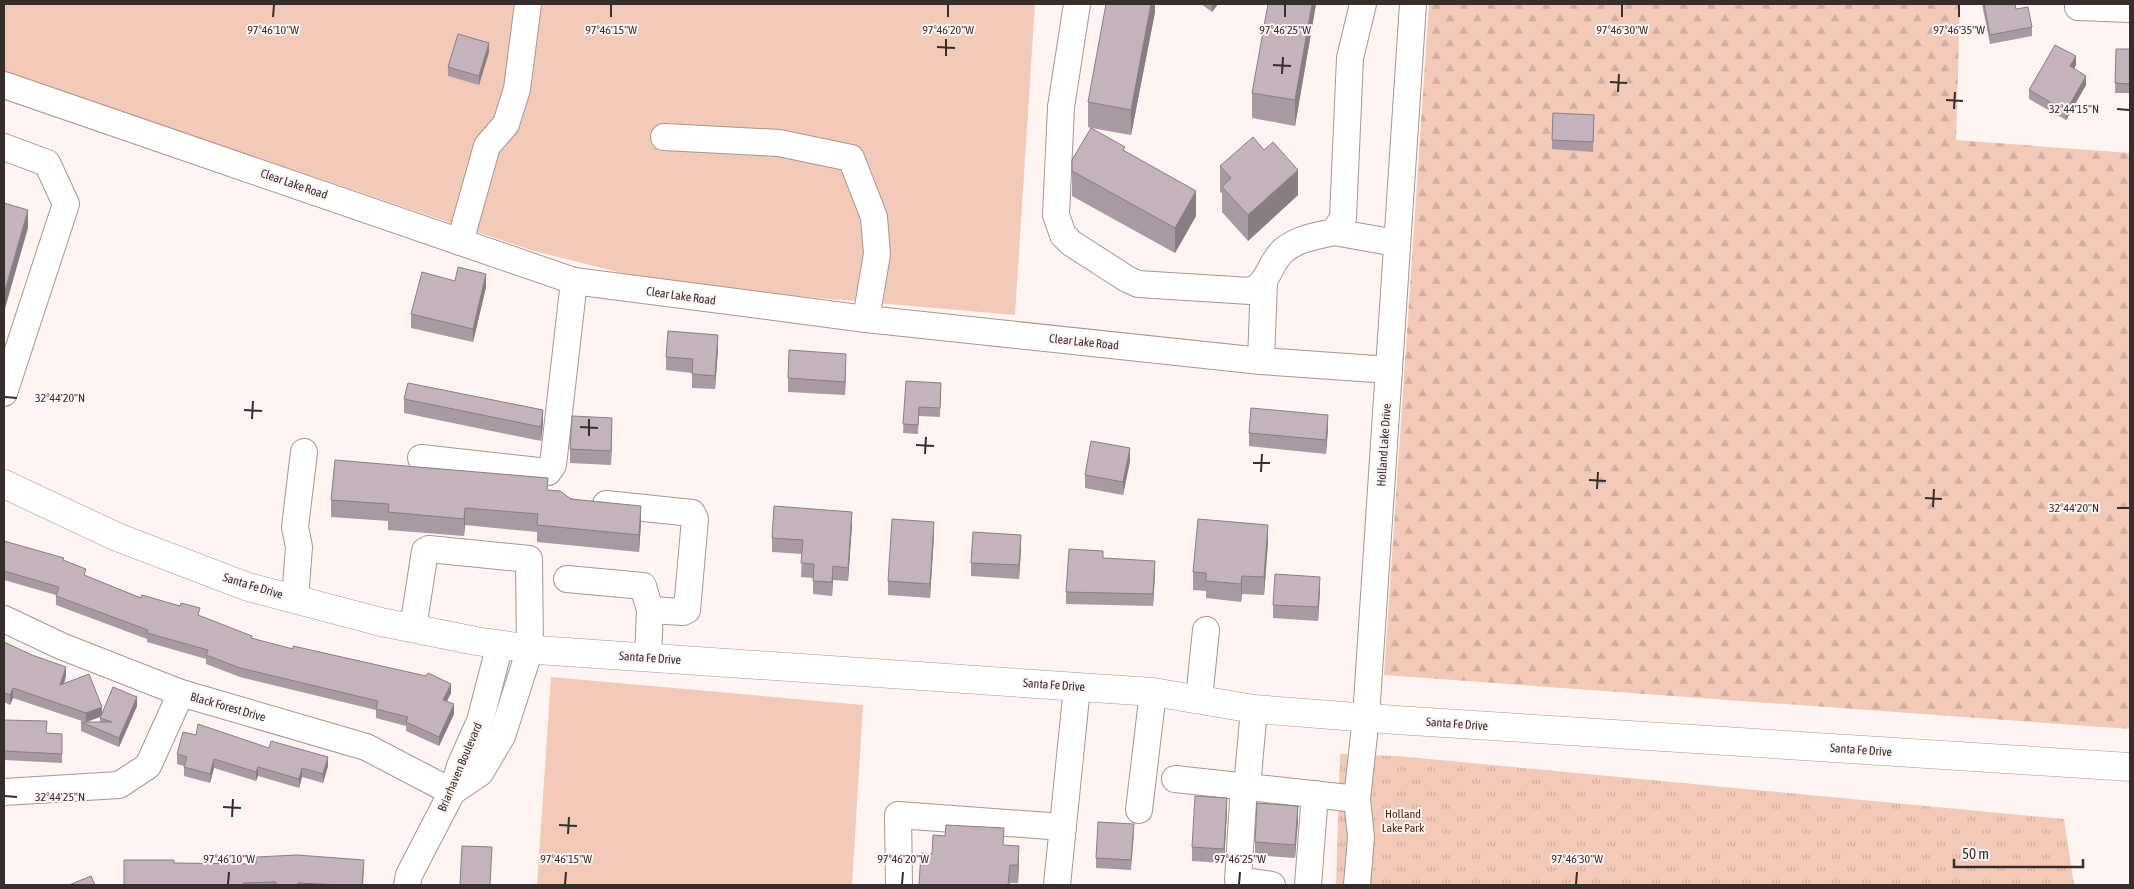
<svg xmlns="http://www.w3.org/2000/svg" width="2134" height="889" font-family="'Asap Condensed',sans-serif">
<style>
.green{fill:#f3cab9}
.forest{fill:url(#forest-firs)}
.park{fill:url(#park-tufts)}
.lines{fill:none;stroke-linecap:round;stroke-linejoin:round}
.minor-casing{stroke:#a8968e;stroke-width:28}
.major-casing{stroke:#a8968e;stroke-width:29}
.minor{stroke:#fff;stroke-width:26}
.major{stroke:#fff;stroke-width:28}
.wall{fill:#a999a2;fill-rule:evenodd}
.shaded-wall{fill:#897d84}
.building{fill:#c4b2bc;stroke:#897d84}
.ticks{fill:none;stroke:#362e2b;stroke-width:2}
.labels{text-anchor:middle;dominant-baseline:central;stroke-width:4;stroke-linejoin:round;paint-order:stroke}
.street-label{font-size:12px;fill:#362e2b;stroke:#fef5f2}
.park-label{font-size:12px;fill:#57250c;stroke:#fef5f2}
.ticks-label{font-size:12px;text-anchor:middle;fill:#362e2b;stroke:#fef5f2;stroke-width:4;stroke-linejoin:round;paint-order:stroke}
</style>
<defs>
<pattern id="forest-firs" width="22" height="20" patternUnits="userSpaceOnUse" patternTransform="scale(1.25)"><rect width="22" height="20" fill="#f3cab9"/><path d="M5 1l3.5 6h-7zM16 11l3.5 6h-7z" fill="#d1ae9f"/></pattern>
<pattern id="park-tufts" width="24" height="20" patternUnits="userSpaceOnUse" patternTransform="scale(1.25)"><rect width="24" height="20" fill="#f3cab9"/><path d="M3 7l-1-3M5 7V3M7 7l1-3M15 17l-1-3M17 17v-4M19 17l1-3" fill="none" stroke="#d1ae9f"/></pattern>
</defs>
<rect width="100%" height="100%" fill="#fef5f2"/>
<g class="green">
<polygon points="4,4 1035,4 1015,315 670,285 534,251 4,72"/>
<polygon points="551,677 863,705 852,885 537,885"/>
</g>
<polygon class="forest" points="1429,4 1960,4 1956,140 2130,153 2130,729 1384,675"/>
<polygon class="park" points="1340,754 1397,756 2064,819 2074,885 1336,885"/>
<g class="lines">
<defs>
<g id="minor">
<path d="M1077 4 1061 107 1056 215 1063 235 1071 243 1127 279 1138 284 1250 291C1269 285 1269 262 1284 250 1299 238 1316 236 1334 232L1343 218 1350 58 1363 4"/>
<polyline points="2078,4 2078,7 2130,9"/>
<polyline points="4,85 574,281 866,319 1261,361 1389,370"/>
<polyline points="664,137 779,143 851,158 874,217 877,254 866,319"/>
<polyline points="4,147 47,163 66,204 4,393"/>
<polyline points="1334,232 1396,243"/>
<polyline points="460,242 487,146 506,124 517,89 528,4"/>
<polyline points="1261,361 1264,281"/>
<polyline points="421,458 548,472 553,465 574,281"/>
<polyline points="606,504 692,513 695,519 687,610 683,612 650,610 648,657"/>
<polyline points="567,579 643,586 650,610"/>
<polyline points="295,599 299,547 295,527 304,452"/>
<polyline points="4,619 61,646 181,693 366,747 452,792"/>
<polyline points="413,628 425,551 429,549 529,559 530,649 502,736 480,773 452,792"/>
<polyline points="1199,699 1206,630"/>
<polyline points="1175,779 1357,799"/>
<polyline points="1244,786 1238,880 1272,885"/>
<polyline points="1247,787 1254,709"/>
<polyline points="4,792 119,785 148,766 181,693"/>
<polyline points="1139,810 1153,692"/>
<polyline points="407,885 409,875 452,792 460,766 480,721 500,644"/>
<polyline points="899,885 898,815 1063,827"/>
<polyline points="1057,885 1077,687"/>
<polyline points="1308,885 1315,794"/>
<polyline points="1357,885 1361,837 1357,799 1366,717 1413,4"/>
</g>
<polyline id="major" points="4,484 117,537 248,587 381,622 476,641 537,650 1153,692 1254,709 1396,720 2130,767"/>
</defs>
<use href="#minor" class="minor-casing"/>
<use href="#major" class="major-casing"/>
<use href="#minor" class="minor"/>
<use href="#major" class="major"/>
</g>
<g class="wall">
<polygon points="1155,4 1155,12 1131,135 1091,128 1125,152 1196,216 1175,253 1072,196 1072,171 1091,128 1088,127 1088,102"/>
<polygon points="1201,4 1218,4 1212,12"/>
<polygon points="1316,4 1295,126 1252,118 1252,93"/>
<polygon points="1982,4 2015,4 2016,9 2032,27 2032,36 1990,44"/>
<polygon points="2116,49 2130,49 2130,93 2115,93"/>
<polygon points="489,52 479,85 448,76 448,67"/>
<polygon points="2076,65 2074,69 2086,85 2066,120 2029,99 2029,90"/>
<polygon points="1594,125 1593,152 1552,149 1552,140"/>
<polygon points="1220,166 1298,195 1248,241 1222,212 1222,193 1220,192"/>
<polygon points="455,281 486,287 473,342 411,328 411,314"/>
<polygon points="718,349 715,389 692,388 692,373 666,370 666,357"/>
<polygon points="846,367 845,395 788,392 788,378"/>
<polygon points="906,381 941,393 940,417 919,416 918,434 903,433"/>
<polygon points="404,399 543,423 541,441 404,413"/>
<polygon points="1328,428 1326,454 1249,446 1249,433"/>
<polygon points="612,432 611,465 570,463 570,449"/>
<polygon points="1130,461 1123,495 1085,488 1085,475"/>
<polygon points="548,490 641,523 639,552 537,542 537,532 465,525 464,536 388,530 388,521 331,517 331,500"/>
<polygon points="852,525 848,581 833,580 832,596 813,594 813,578 801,577 802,554 772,552 772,538"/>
<polygon points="934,535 930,598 888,595 888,581"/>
<polygon points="4,541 64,560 86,576 141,598 200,616 252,639 451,693 447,701 454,714 439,746 406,731 406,726 376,718 376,710 240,677 206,664 206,659 147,642 147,639 56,605 56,595 4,580"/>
<polygon points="1268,542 1264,595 1242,594 1241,602 1206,598 1206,591 1193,590 1193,572"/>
<polygon points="1021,548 1019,579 971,576 971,563"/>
<polygon points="1103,558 1155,573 1153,606 1066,604 1066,592"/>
<polygon points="1320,590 1318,621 1273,618 1273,605"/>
<path d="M4 642 66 676 64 684 102 712 137 706 119 747 81 731V722H85L13 698 10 705 4 702ZM100 717V722H87Z"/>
<polygon points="4,720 46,733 62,734 62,763 4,760"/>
<polygon points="196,735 328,766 323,783 302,777 299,788 258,776 256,781 214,768 210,783 184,776 184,766 177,764 177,754"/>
<polygon points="1227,811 1224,863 1192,861 1192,847"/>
<polygon points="1298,820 1295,858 1255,855 1255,842"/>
<polygon points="1134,834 1131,870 1096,868 1096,858"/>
<polygon points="1004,845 1019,864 1018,883 1010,883 1010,885 919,885"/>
<polygon points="174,863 364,869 363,885 124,885"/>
</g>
<g class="shaded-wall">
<polygon points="1151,4 1155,4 1155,12 1131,135 1131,110"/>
<polygon points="1212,4 1218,4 1212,12"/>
<polygon points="1312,4 1316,4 1295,126 1295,100"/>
<polygon points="489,43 489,52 479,85 479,76"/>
<polygon points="2076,56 2076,65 2070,76 2070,66"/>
<polygon points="2086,76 2086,85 2066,120 2066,111"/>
<polygon points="1298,170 1298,195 1248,241 1248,215"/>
<polygon points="1196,191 1196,216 1175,253 1175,228"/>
<polygon points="28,210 28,228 4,312 4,294"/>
<polygon points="486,274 486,287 473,342 473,329"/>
<polygon points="718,335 718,349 715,389 715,376"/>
<polygon points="846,354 846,367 845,395 845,382"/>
<polygon points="543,410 543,423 541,441 541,427"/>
<polygon points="1328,415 1328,428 1326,454 1326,440"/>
<polygon points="612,418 612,432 611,465 611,451"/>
<polygon points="1130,448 1130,461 1123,495 1123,482"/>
<polygon points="641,506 641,523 639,552 639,535"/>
<polygon points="465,508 465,525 464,536 464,519"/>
<polygon points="852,512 852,525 848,581 848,568"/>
<polygon points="934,522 934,535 930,598 930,584"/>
<polygon points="1268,525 1268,542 1264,595 1264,577"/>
<polygon points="1021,535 1021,548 1019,579 1019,565"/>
<polygon points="1155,561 1155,573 1153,606 1153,594"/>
<polygon points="833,566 833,580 832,596 832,582"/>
<polygon points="1242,576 1242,594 1241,602 1241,584"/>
<polygon points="1320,577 1320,590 1318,621 1318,607"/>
<polygon points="66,667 66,676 60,694 60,685"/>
<polygon points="451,684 451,693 443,709 443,700"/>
<polygon points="13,688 13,698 10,705 10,695"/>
<polygon points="137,697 137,706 119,747 119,738"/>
<polygon points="454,704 454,714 439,746 439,737"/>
<polygon points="102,707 102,716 86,722 86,713"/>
<polygon points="328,757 328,766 323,783 323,774"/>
<polygon points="214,759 214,768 210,783 210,774"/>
<polygon points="258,767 258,776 256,781 256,772"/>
<polygon points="302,768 302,777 299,788 299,779"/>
<polygon points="1227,798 1227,811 1224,863 1224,849"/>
<polygon points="1298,806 1298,820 1295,858 1295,845"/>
<polygon points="1019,846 1019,864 1018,883 1018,865"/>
</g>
<g class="building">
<polygon points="1106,4 1151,4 1131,110 1088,102"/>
<polygon points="1268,4 1312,4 1295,100 1252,93"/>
<polygon points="1984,4 2015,4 2016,9 2028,7 2032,27 1990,35"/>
<polygon points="458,34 489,43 479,76 448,67"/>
<polygon points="2055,45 2076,56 2070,66 2086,76 2066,111 2029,90"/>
<polygon points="2116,49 2130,49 2130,84 2115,83"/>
<polygon points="1553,113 1594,115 1593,142 1552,140"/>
<polygon points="1091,128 1125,147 1123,150 1196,191 1175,228 1072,171 1072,160"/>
<polygon points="1253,137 1264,150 1273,142 1298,170 1248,215 1222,187 1231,178 1220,166"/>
<polygon points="4,203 28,210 4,294"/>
<polygon points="458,267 486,274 473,329 411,314 422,272 455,281"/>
<polygon points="668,331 718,335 715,376 692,374 693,359 666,357"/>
<polygon points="789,350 846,354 845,382 788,378"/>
<polygon points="906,381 941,383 940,408 919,407 918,425 903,424"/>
<polygon points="408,383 543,410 541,427 404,399"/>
<polygon points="1251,408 1328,415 1326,440 1249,433"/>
<polygon points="572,416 612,418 611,451 570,449"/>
<polygon points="1091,441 1130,448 1123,482 1085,475"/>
<polygon points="335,460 548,478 547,490 560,491 571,499 641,506 639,535 537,525 538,514 465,508 464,519 388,512 389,504 331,500"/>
<polygon points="774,506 852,512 848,568 833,566 832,582 813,581 814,564 801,563 803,540 772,538"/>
<polygon points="892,519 934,522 930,584 888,581"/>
<polygon points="1198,519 1268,525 1264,577 1242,576 1241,584 1206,581 1206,573 1193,572"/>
<polygon points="973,532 1021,535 1019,565 971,563"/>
<polygon points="4,541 64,558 63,560 86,569 84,575 141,598 142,595 180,606 181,603 200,608 198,615 252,636 251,638 293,649 293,646 426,676 428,673 451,684 443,700 454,704 439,737 406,722 408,717 376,709 378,701 240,668 206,655 208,650 147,633 148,630 56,596 59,587 4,571"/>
<polygon points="1069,549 1103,551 1103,558 1155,561 1153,594 1066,592"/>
<polygon points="1275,574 1320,577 1318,607 1273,605"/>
<polygon points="4,642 32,655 66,667 60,685 89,674 102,707 86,713 13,688 10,695 4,693"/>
<polygon points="113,687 137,697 119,738 81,722 112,722 100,718"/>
<polygon points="4,720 47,721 46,733 62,734 62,754 4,751"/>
<polygon points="198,724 269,748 271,741 328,757 323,774 302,768 299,779 258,767 256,772 214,759 210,774 184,767 187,757 177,754 183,732 196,735"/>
<polygon points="1195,796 1227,798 1224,849 1192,847"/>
<polygon points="1257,803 1298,806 1295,845 1255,842"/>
<polygon points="1098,822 1134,824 1131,860 1096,858"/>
<polygon points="946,825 1004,828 1003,845 1019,846 1018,865 1010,865 1008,885 919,885 921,853 932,854 933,835 945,836"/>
<polygon points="462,846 492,847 490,885 460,885"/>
<polygon points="297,855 364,860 362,885 343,885 298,883 298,885 276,885 276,882 243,883 243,885 124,885 124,860 174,860 174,863 256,864 256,857"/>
<polygon points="91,876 95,885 69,885"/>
</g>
<path class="ticks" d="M273 17 274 5M611 17V5M948 17V5M1285 17V5M1622 17V5M1959 17V5M937 47 955 48M946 56V39M1273 65 1291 66M1282 74 1283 57M1610 82 1627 83M1618 92 1619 74M1946 100 1963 101M1954 109 1955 92M2117 109 2129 110M5 397 17 398M244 410 262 411M252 419 253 401M580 427 598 428M589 436V419M916 445 934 446M925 454 926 437M1253 463H1270M1261 472 1262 454M1589 480 1606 481M1597 489 1598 472M1925 498 1942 499M1933 507 1934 489M2117 508H2129M5 796 17 797M223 807 241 808M232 817 233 799M559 825 577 826M568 834 569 817M228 884 229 872M565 884 566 872M902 884 903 872M1239 884 1240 872M1576 884 1577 872"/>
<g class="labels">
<g class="street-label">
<text transform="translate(294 184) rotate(19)">Clear Lake Road</text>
<text transform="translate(681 296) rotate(8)">Clear Lake Road</text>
<text transform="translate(1084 342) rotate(6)">Clear Lake Road</text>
<text transform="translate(1384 445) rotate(-86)">Holland Lake Drive</text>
<text transform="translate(253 586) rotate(17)">Santa Fe Drive</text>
<text transform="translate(650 658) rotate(4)">Santa Fe Drive</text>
<text transform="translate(1054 685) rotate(4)">Santa Fe Drive</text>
<text transform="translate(228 707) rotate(16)">Black Forest Drive</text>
<text transform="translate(1457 724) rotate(4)">Santa Fe Drive</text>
<text transform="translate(1861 750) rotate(4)">Santa Fe Drive</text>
<text transform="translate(460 767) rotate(-67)">Briarhaven Boulevard</text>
</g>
<g class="park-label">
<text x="1403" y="814">Holland<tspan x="1403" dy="14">Lake Park</tspan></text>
</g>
</g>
<g class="ticks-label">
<text x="273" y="34">97°46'10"W</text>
<text x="611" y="34">97°46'15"W</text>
<text x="948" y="34">97°46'20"W</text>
<text x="1285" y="34">97°46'25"W</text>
<text x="1622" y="34">97°46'30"W</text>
<text x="1959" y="34">97°46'35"W</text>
<text x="2074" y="113">32°44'15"N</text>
<text x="60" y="402">32°44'20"N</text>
<text x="2074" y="512">32°44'20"N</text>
<text x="60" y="801">32°44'25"N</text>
<text x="229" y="863">97°46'10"W</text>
<text x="566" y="863">97°46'15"W</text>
<text x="903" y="863">97°46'20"W</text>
<text x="1240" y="863">97°46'25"W</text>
<text x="1577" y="863">97°46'30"W</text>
</g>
<rect width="2134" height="889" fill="none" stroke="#362e2b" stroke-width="10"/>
<path d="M1954 859v8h129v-8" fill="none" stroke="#362e2b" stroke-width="2.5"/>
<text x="1962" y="859" font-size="15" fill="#362e2b" stroke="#fef5f2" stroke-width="4" paint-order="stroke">50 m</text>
</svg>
